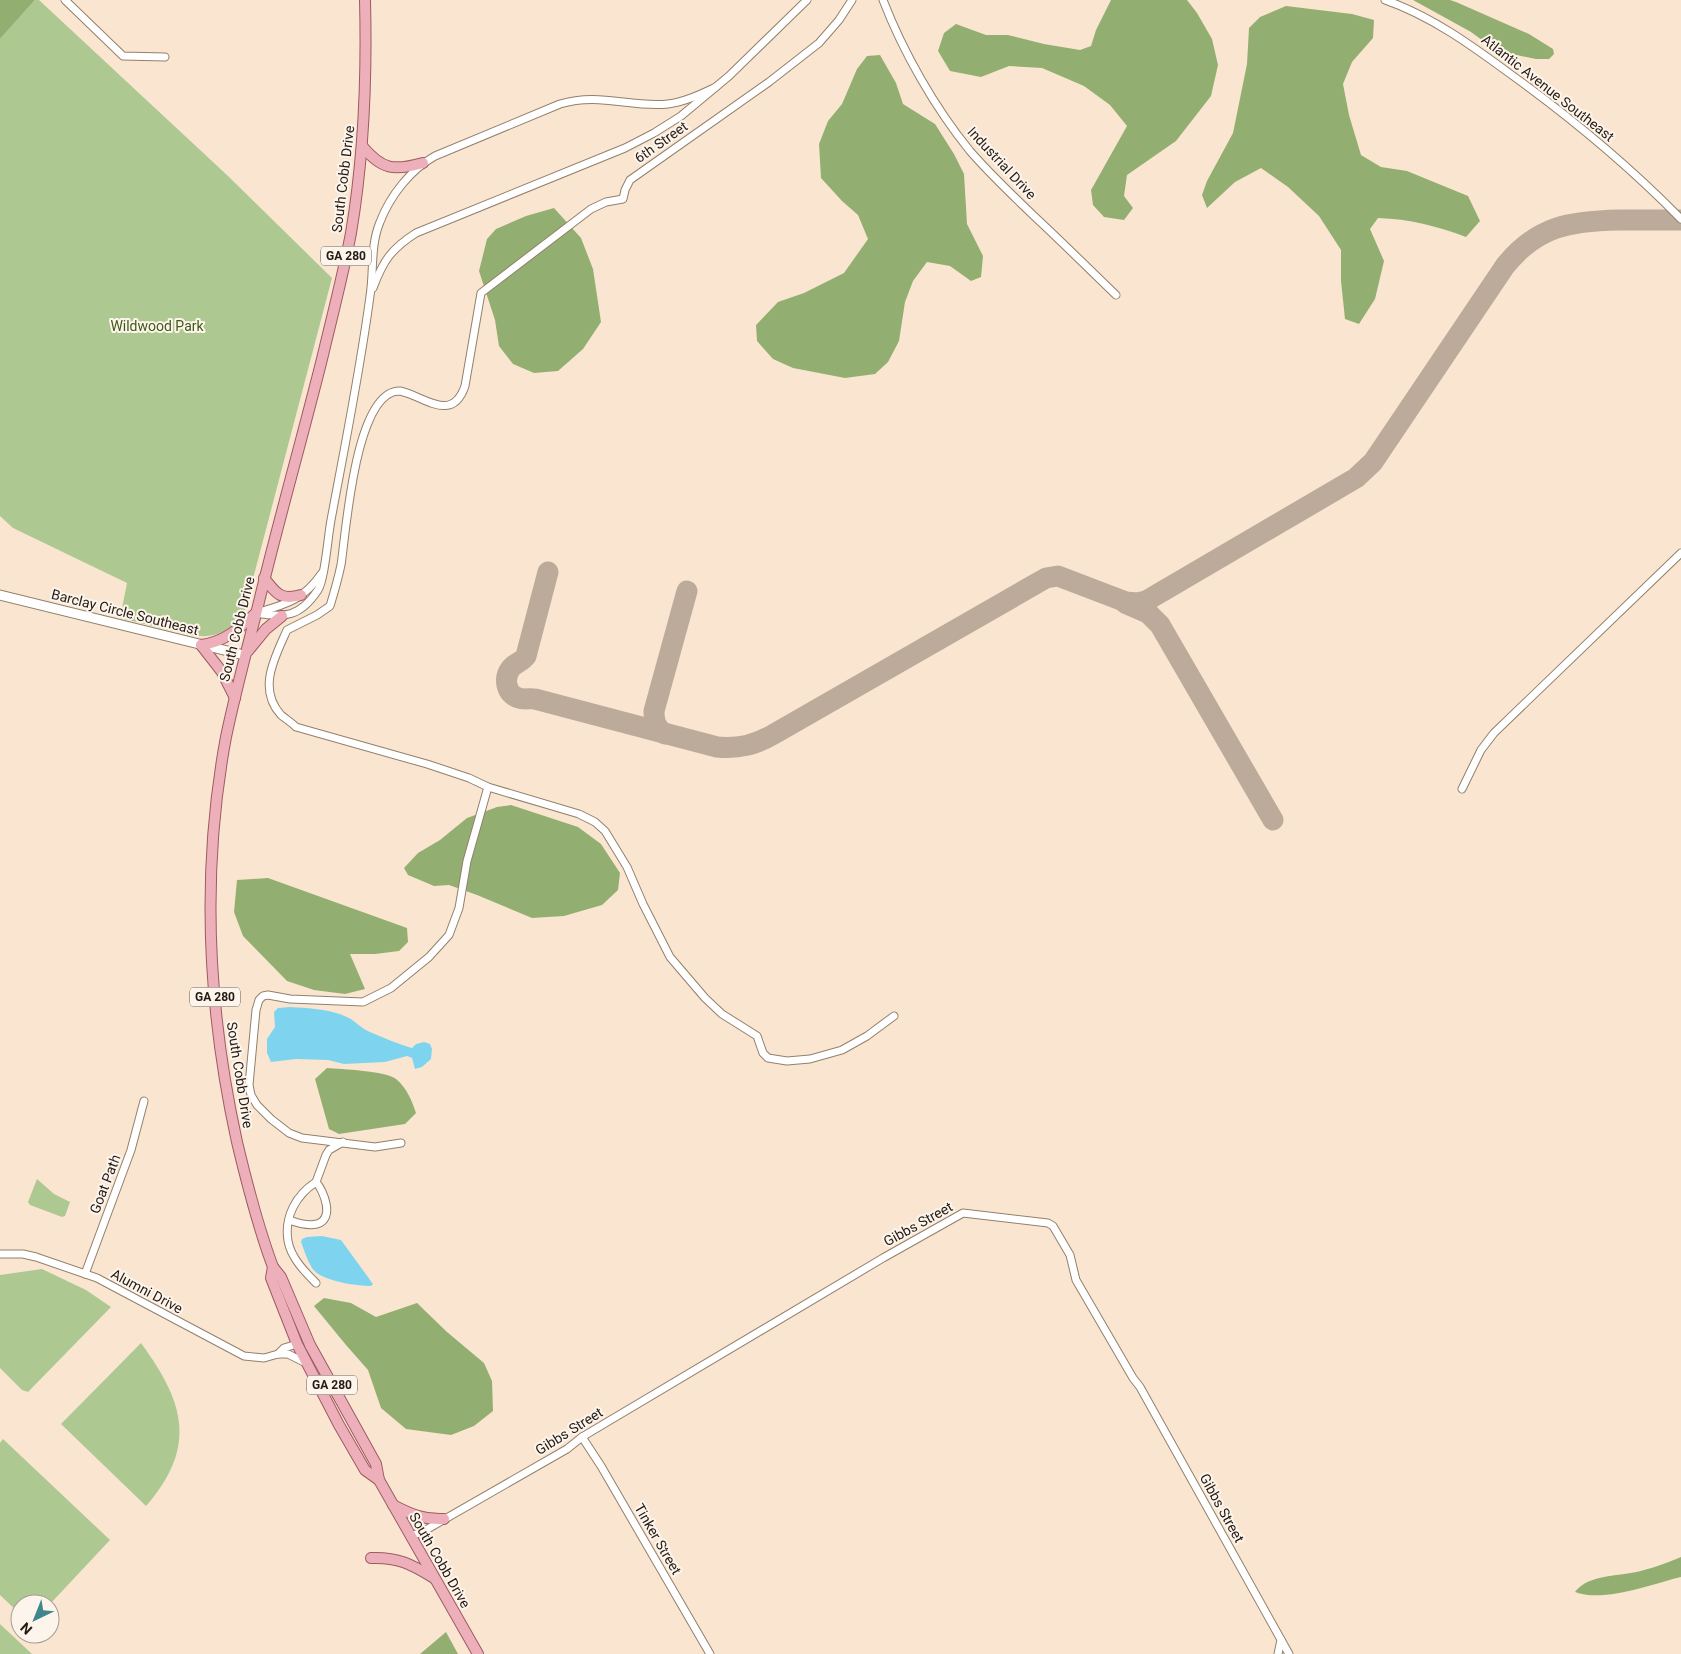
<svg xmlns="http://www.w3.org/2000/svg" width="1681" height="1654" font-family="Roboto,sans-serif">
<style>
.green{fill:#aec892}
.forest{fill:#92af71}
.water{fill:#7ed4ef}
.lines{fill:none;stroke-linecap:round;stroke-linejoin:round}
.taxiway{stroke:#bcab9a;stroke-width:21}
.minor-casing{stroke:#92806c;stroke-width:9}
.tertiary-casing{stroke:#92806c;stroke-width:11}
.primary-casing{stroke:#9e5a63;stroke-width:12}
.minor{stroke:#fff;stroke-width:7}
.tertiary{stroke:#fff;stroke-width:9}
.primary{stroke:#edb0bb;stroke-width:10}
.labels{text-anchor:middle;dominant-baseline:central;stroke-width:4;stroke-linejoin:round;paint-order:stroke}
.shield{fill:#fdf5ec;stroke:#645c55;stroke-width:1}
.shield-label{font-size:12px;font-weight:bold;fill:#231b14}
.street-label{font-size:14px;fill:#231b14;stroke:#fdf5ec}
.park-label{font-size:14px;fill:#3e5816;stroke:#fdf5ec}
</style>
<rect width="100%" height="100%" fill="#fae6d0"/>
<g class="green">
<path d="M35 0H39L228 176 332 278 244 613C228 633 215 639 190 635L120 618 127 583 13 528 0 516V39Z"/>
<polygon points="37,1179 54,1194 70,1202 65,1216 62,1217 30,1205 28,1202"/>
<polygon points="42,1269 86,1290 111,1307 28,1392 22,1390 0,1368 0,1275"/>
<path d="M141 1343C184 1402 198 1446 146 1506L61 1424Z"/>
<polygon points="3,1439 110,1540 50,1604 20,1604 20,1614 0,1595 0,1443"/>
<polygon points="0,1624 32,1654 0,1654"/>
</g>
<g class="forest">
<polygon points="0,0 35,0 0,39"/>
<polygon points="1111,0 1187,0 1197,13 1212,39 1218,65 1211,96 1176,141 1127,175 1124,196 1133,208 1124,220 1104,217 1093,205 1091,190 1127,126 1110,105 1084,86 1042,68 1009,66 981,77 950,71 938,51 944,33 956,24 986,35 1008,35 1044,44 1080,50 1091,46 1096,30"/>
<polygon points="1413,0 1450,0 1456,2 1529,34 1553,49 1554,54 1549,59 1536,59 1497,51 1471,32"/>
<path d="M1286 6 1352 14 1374 20 1373 38 1352 62 1343 84 1349 115 1361 155 1381 167 1407 171 1468 196 1480 221 1466 237C1437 226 1409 219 1378 218L1370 229 1384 261 1375 299 1359 324 1345 319 1341 281V250L1319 216 1288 187 1261 168 1235 182 1207 208 1202 195 1207 181 1233 133 1247 64 1249 28 1260 17Z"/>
<polygon points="880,55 896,83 903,104 935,124 954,154 964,174 967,224 983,256 981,277 971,281 950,266 927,262 913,281 905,302 899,341 888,362 875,374 845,378 793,368 773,359 757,341 756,325 778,302 804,293 844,273 868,239 858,215 842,201 821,178 819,144 828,121 842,104 857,69 867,56"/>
<polygon points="554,208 581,238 593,269 601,322 583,349 558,371 534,373 513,364 499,346 495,320 479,271 487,239 496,229 526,216"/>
<polygon points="511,805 578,827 601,844 620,873 618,890 602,905 564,916 532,918 477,895 449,885 434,886 408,875 404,868 418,853 440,840 467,818 497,807"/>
<polygon points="268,878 407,928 408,942 399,951 375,954 350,954 365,989 345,994 314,990 287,981 243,936 234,912 237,880"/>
<path d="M327 1068C341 1069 386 1071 396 1079 407 1088 412 1101 416 1113L405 1124 339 1134 329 1129 315 1079Z"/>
<polygon points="324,1298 351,1303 376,1317 417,1303 447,1332 484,1363 492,1381 493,1411 474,1426 451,1435 406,1429 381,1408 368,1370 346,1345 314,1306"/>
<path d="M1681 1557V1577C1652 1584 1603 1603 1575 1592 1589 1573 1622 1577 1644 1570 1656 1567 1669 1562 1681 1557Z"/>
<polygon points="446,1632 458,1654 420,1654"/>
</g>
<g class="water">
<path d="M290 1007C308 1008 330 1009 347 1017 354 1020 359 1026 366 1030 371 1033 409 1048 412 1048L416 1044 424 1042 430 1044 432 1049 431 1059 422 1067 415 1069 412 1058 407 1056 385 1062 344 1064 328 1060 296 1059 271 1062 267 1053V1039L275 1027 274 1012 278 1008Z"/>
<path d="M322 1236 341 1240 373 1284 371 1286C356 1286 320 1281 312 1268 307 1260 304 1250 301 1242L302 1239 307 1237Z"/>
</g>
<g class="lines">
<g class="taxiway">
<path d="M548 572 526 656C522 662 515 663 511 668 503 678 506 695 519 698 524 700 530 698 535 699L717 747C739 749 755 745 774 734L1046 578 1058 576 1126 602 1137 603 1146 601 1356 478 1373 462 1505 266C1537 226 1570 221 1619 220 1640 220 1660 220 1681 220"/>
<polyline points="1125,603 1148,613 1160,625 1273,820"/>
<path d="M665 734C656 728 654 722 654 711L687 591"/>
</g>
<defs>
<g id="minor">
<polyline points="65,0 123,56 165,57"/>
<path d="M852 0 839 20 819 43 769 82 630 180 625 190 623 199 606 202 591 209 481 293 465 386C452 424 424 396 400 391 355 390 346 533 341 565 338 579 334 593 330 606L317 615 287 630C275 657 257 689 281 715 286 719 292 723 296 727L427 764 469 778 488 787 579 814 595 822 605 831 627 867 643 904 670 957 705 998 722 1014 757 1036 763 1053 768 1058 787 1061 810 1059 842 1050 867 1036 894 1016"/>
<path d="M883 0C903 52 935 108 970 151 990 174 1012 195 1034 216 1062 242 1089 269 1116 295"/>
<path d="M1385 0C1431 16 1471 45 1509 73 1570 117 1628 165 1681 219"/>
<path d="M373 288C383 261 391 249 416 233L625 148 654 133 681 116 729 76 807 0"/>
<path d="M259 612C288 604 304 599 322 573"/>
<path d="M256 613C285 618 300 617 318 590 325 579 328 535 331 520 345 445 360 371 370 296 374 271 370 246 380 222 390 196 410 170 435 156L560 104C600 92 630 108 668 104 685 102 701 94 716 87"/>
<polyline points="1462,789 1481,750 1494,733 1681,553"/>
<polyline points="401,1143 375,1147 302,1138 289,1133 271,1119 257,1105 251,1095 249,1085 256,1010 259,1000 263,996 268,995 290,999 363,1002 391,988 429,957 449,935 459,908 467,861 488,787"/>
<path d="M289 1220C298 1223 307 1226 317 1224 335 1219 324 1191 316 1182L326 1155 329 1150 343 1142"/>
<polyline points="0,1254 23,1254 36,1257 97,1278 244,1356 264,1358 278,1354 288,1354 306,1363"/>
<polyline points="85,1274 131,1150 144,1101"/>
<path d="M316 1283C305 1272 291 1258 288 1241 284 1217 296 1195 316 1182"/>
<polyline points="278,1354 284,1348 297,1344"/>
<polyline points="582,1437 601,1466 710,1654"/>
<polyline points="411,1536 424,1531 567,1449 582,1437 883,1258 963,1213 1048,1223 1053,1226 1070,1255 1076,1280 1133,1378 1140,1387 1289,1654"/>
<polyline points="1278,1654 1281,1640"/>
</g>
<polyline id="tertiary" points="0,595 244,655"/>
<g id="primary">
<path d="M365 0C367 78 364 156 351 233 343 275 332 317 322 359 301 443 277 526 257 610 246 653 235 694 226 737 201 871 208 1010 237 1142 247 1184 258 1227 273 1267L281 1277 310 1345 376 1464 379 1480 478 1654"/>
<path d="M362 146C382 170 394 171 423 163"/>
<path d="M264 578C276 593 280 601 301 595"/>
<path d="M201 645C224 642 239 629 255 614"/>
<polyline points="201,645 222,672 235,698"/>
<polyline points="248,651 266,629 282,616"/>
<polyline points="273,1267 271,1278 297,1344 339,1425 365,1470 379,1480"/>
<path d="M393 1505C410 1514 424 1520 444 1519"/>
<path d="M371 1558C398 1557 411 1564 434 1578"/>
</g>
</defs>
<use href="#minor" class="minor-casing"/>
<use href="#tertiary" class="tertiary-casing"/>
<use href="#primary" class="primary-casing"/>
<use href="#minor" class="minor"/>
<use href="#tertiary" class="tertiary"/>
<use href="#primary" class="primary"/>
</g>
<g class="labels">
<g class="shield">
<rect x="321" y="246.5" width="50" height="19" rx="4"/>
<rect x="190" y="987.5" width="50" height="19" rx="4"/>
<rect x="307" y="1375.5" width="50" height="19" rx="4"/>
</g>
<g class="shield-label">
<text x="346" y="256">GA 280</text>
<text x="215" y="997">GA 280</text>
<text x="332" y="1385">GA 280</text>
</g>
<g class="street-label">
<text transform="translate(1548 88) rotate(38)">Atlantic Avenue Southeast</text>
<text transform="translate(661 142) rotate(-35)">6th Street</text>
<text transform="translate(1002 163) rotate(47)">Industrial Drive</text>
<text transform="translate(343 179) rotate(-83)">South Cobb Drive</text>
<text transform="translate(125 612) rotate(14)">Barclay Circle Southeast</text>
<text transform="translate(237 629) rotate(-76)">South Cobb Drive</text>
<text transform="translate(240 1075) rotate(81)">South Cobb Drive</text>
<text transform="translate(105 1184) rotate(-69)">Goat Path</text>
<text transform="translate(918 1224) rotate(-29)">Gibbs Street</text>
<text transform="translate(147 1291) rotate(28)">Alumni Drive</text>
<text transform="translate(569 1431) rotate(-32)">Gibbs Street</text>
<text transform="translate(1222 1508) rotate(61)">Gibbs Street</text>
<text transform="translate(658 1539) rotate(60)">Tinker Street</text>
<text transform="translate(440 1560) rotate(60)">South Cobb Drive</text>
</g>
<g class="park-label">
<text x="157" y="326">Wildwood Park</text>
</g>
</g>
<g transform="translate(35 1619) rotate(223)"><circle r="24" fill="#fdf5ec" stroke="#a69e96"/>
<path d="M0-4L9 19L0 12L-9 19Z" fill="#3f878e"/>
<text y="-8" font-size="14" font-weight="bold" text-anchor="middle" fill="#231b14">N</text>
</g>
</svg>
